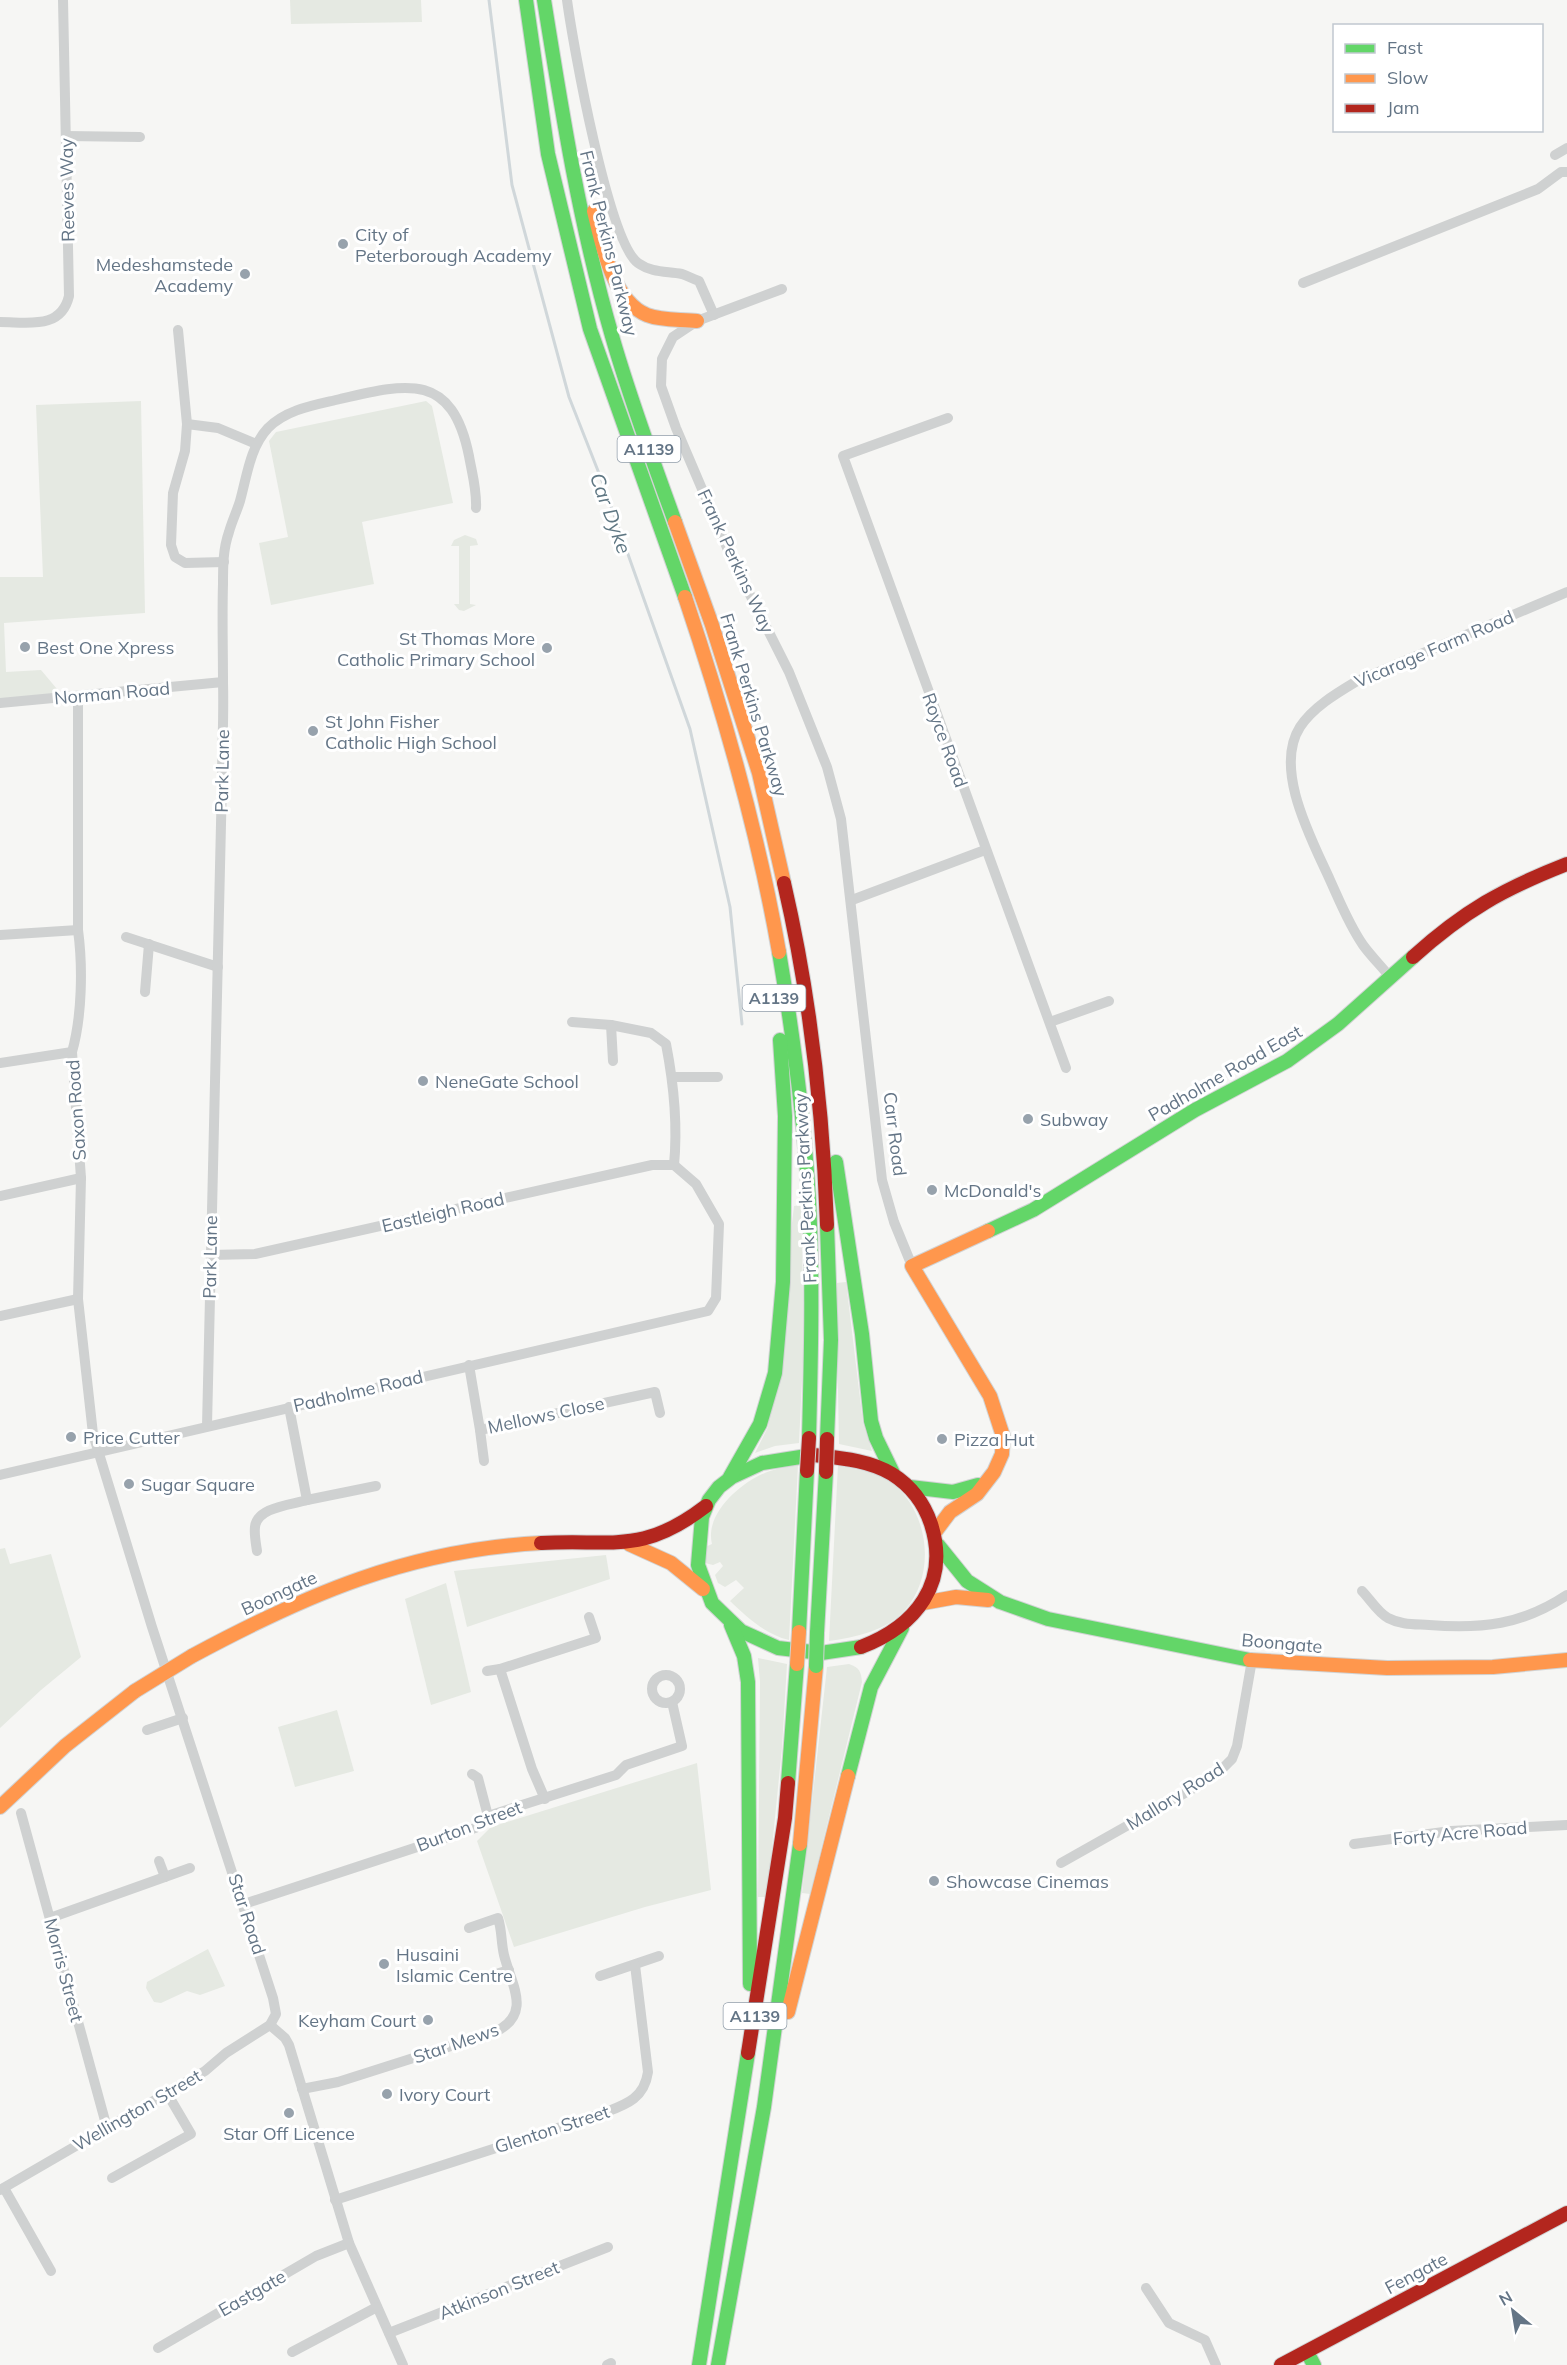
<svg xmlns="http://www.w3.org/2000/svg" width="1567" height="2365" font-family="Mulish,sans-serif">
<style>
.green{fill:#e5e9e2}
.lines{fill:none;stroke-linecap:round;stroke-linejoin:round}
.stream{stroke:#d0d7da;stroke-width:3}
.fast-casing{stroke:#d1d3d4;stroke-width:16}
.slow-casing{stroke:#d1d3d4;stroke-width:16}
.jam-casing{stroke:#d1d3d4;stroke-width:16}
.street{stroke:#cfd1d1;stroke-width:10}
.fast{stroke:#63d668;stroke-width:14}
.slow{stroke:#ff974d;stroke-width:14}
.jam{stroke:#b3261e;stroke-width:14}
.fast-bridge-casing{stroke:#d1d3d4;stroke-width:16;stroke-linecap:butt}
.slow-bridge-casing{stroke:#d1d3d4;stroke-width:16;stroke-linecap:butt}
.jam-bridge-casing{stroke:#d1d3d4;stroke-width:16;stroke-linecap:butt}
.fast-bridge{stroke:#63d668;stroke-width:14}
.slow-bridge{stroke:#ff974d;stroke-width:14}
.jam-bridge{stroke:#b3261e;stroke-width:14}
.poi-dot{fill:#97a2ac;stroke:#fff;stroke-width:2}
.labels{text-anchor:middle;dominant-baseline:central;stroke-width:6;stroke-linejoin:round;paint-order:stroke}
.shield{fill:#fff;stroke:#929eaa;stroke-width:1.5}
.shield-label{font-size:16px;font-weight:bold;fill:#647586}
.street-label{font-size:18px;fill:#647586;stroke:#fff}
.poi-label{font-size:18px;fill:#647586;stroke:#fff;text-anchor:start}
.water-label{font-size:20px;font-style:italic;fill:#5f7783;stroke:#fff}
</style>
<rect width="100%" height="100%" fill="#f6f6f4"/>
<g class="green">
<polygon points="290,0 421,0 422,22 291,24"/>
<polygon points="141,401 145,613 4,623 6,672 41,670 62,695 0,700 0,577 43,577 36,405"/>
<polygon points="426,401 432,406 453,503 362,522 374,584 271,605 259,543 288,537 269,441 276,432"/>
<polygon points="465,535 476,539 478,545 470,546 470,604 476,605 464,611 459,610 454,604 459,604 459,546 451,546 454,540"/>
<polygon points="801,1205 804,1338 799,1443 775,1446 755,1453 768,1427 794,1206"/>
<polygon points="846,1282 863,1423 872,1451 839,1444 836,1283"/>
<path d="M798 1465 789 1640C765 1634 748 1618 730 1601L744 1588 736 1580 725 1587 718 1583 715 1575 723 1566 720 1562 713 1565 705 1563V1547L712 1544C704 1513 743 1480 770 1471 779 1468 789 1467 798 1465Z"/>
<path d="M838 1465C855 1470 876 1471 891 1482 929 1511 937 1574 905 1610 886 1631 856 1637 829 1641Z"/>
<polygon points="5,1548 10,1564 51,1554 81,1657 41,1690 0,1728 0,1549"/>
<polygon points="606,1555 610,1579 467,1627 454,1571"/>
<polygon points="446,1583 471,1692 431,1705 405,1599"/>
<polygon points="758,1658 787,1664 782,1748 767,1897 758,1897 760,1682"/>
<path d="M849 1664C860 1668 861 1672 862 1682L810 1894 802 1893 827 1667Z"/>
<polygon points="337,1710 354,1771 295,1787 278,1727"/>
<polygon points="697,1763 711,1890 645,1907 514,1947 477,1841 491,1827"/>
<polygon points="208,1949 225,1986 200,1995 187,1991 161,2003 154,2002 146,1988 147,1982"/>
</g>
<g class="lines">
<polyline class="stream" points="489,0 512,185 569,397 602,481 690,729 730,907 742,1024"/>
<defs>
<g id="fast">
<polyline points="526,0 548,154 590,329 685,597"/>
<path d="M544 0C562 113 580 226 612 336 630 399 653 461 675 522"/>
<path d="M779 952C793 1034 804 1117 809 1201 813 1280 811 1359 809 1438"/>
<polyline points="836,1162 862,1334 871,1421 876,1438 893,1473"/>
<polyline points="827,1225 831,1340 827,1439"/>
<polyline points="988,1231 1033,1210 1195,1110 1287,1061 1338,1024 1413,957"/>
<polyline points="813,1455 762,1463 732,1477 719,1487 709,1500 702,1517 698,1565 712,1603 741,1631 778,1648 821,1653 861,1647"/>
<polyline points="730,1477 760,1424 775,1373 783,1282 785,1116 780,1040"/>
<polyline points="910,1487 953,1492 978,1485"/>
<polyline points="938,1545 967,1581 1000,1602 1048,1619 1250,1660"/>
<polyline points="731,1625 744,1656 748,1682 750,1984"/>
<polyline points="799,1632 807,1471"/>
<polyline points="817,1633 826,1472"/>
<polyline points="848,1776 871,1687 902,1628"/>
<polyline points="788,1783 797,1664"/>
<polyline points="1307,2352 1314,2365"/>
<polyline points="699,2365 748,2053"/>
<polyline points="718,2365 764,2107 800,1844"/>
</g>
<g id="slow">
<path d="M594 211C602 243 612 301 647 315 662 321 681 319 697 321"/>
<polyline points="675,522 712,625 759,773 784,883"/>
<path d="M685 597C724 713 758 831 779 952"/>
<polyline points="935,1532 950,1512 977,1494 994,1472 1002,1454 1003,1436 990,1396 912,1266 988,1231"/>
<polyline points="629,1544 671,1563 703,1589"/>
<polyline points="923,1603 956,1597 988,1600"/>
<path d="M192 1656C307 1594 409 1550 541 1543"/>
<polyline points="1250,1660 1387,1668 1493,1667 1567,1660"/>
<polyline points="0,1807 65,1746 135,1691"/>
<polyline points="800,1844 816,1666"/>
<polyline points="788,2012 848,1776"/>
</g>
<g id="jam">
<path d="M784 883C810 995 823 1111 827 1225"/>
<path d="M1413 957C1464 911 1503 889 1567 864"/>
<path d="M813 1455C840 1458 869 1460 892 1474 911 1486 924 1503 931 1524 950 1583 916 1626 861 1647"/>
<path d="M541 1543C614 1539 642 1555 706 1506"/>
<polyline points="748,2053 785,1818 788,1783"/>
<polyline points="1281,2365 1567,2213"/>
</g>
</defs>
<use href="#fast" class="fast-casing"/>
<use href="#slow" class="slow-casing"/>
<use href="#jam" class="jam-casing"/>
<g class="street">
<path d="M567 0C573 44 608 241 638 263 652 273 666 271 682 274 688 276 693 279 699 281L714 315"/>
<polyline points="66,136 140,137"/>
<polyline points="1555,155 1567,148"/>
<polyline points="1303,283 1538,189 1561,172 1567,172"/>
<polyline points="782,289 697,321 673,337 662,359 661,386 676,428 731,557 789,672 827,767 841,819 882,1180 894,1222 912,1266"/>
<path d="M0 322C28 322 61 330 69 296L63 0"/>
<polyline points="178,330 187,424 185,451 173,493 171,545 175,557 185,563 224,562"/>
<polyline points="948,418 843,456 1066,1068"/>
<polyline points="187,424 218,428 256,444"/>
<polyline points="0,703 223,682"/>
<polyline points="852,900 985,850"/>
<polyline points="0,935 78,930"/>
<polyline points="126,937 218,967"/>
<path d="M1390 977C1381 966 1371 956 1363 945 1349 925 1340 902 1330 880 1312 840 1273 769 1300 727 1313 707 1337 693 1357 681L1567 592"/>
<polyline points="145,992 149,944"/>
<path d="M572 1022 611 1025 651 1033 666 1044C674 1085 678 1123 674 1165"/>
<polyline points="1050,1022 1109,1001"/>
<polyline points="611,1025 613,1061"/>
<polyline points="0,1063 72,1052"/>
<polyline points="672,1077 718,1077"/>
<polyline points="0,1196 81,1178"/>
<polyline points="210,1255 255,1254 652,1165 674,1165"/>
<polyline points="0,1316 78,1299"/>
<polyline points="469,1365 480,1430 655,1392 660,1413"/>
<path d="M207 1426C211 1211 218 996 222 781 222 748 224 715 223 683 223 649 222 617 223 584 223 566 223 549 229 532 232 521 237 511 240 501 247 476 250 447 268 428 287 409 315 405 340 399 408 383 452 372 469 456 472 473 477 490 476 508"/>
<polyline points="480,1430 484,1461"/>
<polyline points="0,1475 708,1311 716,1298 719,1224 696,1184 674,1165"/>
<polyline points="307,1500 376,1486"/>
<path d="M257 1551C256 1544 254 1534 255 1527 257 1507 291 1505 307 1500L289 1407"/>
<path d="M1362 1591C1370 1599 1378 1613 1388 1618 1401 1625 1415 1624 1429 1625 1482 1629 1522 1625 1567 1595"/>
<polyline points="487,1671 500,1669"/>
<circle cx="666" cy="1689" r="14"/>
<polyline points="147,1730 183,1718"/>
<polyline points="472,1774 478,1778 488,1816"/>
<polyline points="545,1799 532,1769 500,1669 596,1638 589,1617"/>
<polyline points="21,1813 107,2128"/>
<polyline points="1354,1844 1451,1831 1567,1825"/>
<polyline points="159,1861 165,1877"/>
<polyline points="1061,1863 1194,1788 1221,1770 1232,1759 1237,1746 1252,1660"/>
<polyline points="244,1904 475,1828 488,1816 616,1775 626,1765 682,1746 672,1702"/>
<polyline points="50,1918 190,1868"/>
<polyline points="496,1974 509,1970"/>
<polyline points="600,1976 659,1956"/>
<polyline points="270,2025 285,2038 289,2045 349,2243 403,2365"/>
<path d="M302 2089 338 2082 495 2032C533 2014 511 1984 504 1955 501 1942 502 1930 498 1918L469 1928"/>
<polyline points="112,2178 191,2134 167,2093"/>
<polyline points="4,2188 51,2271"/>
<path d="M0 2190 205 2071 226 2053 270 2025 276 2014 273 1998 152 1627 93 1434 78 1299 81 1178 72 1052C82 1017 83 967 78 930V696"/>
<path d="M335 2200 601 2114C624 2105 644 2100 648 2072L635 1965"/>
<polyline points="1146,2288 1169,2323 1205,2340 1216,2365"/>
<polyline points="389,2333 608,2247"/>
<polyline points="158,2348 316,2256 349,2243"/>
<polyline points="292,2352 377,2307"/>
<polyline points="607,2365 611,2363"/>
</g>
<use href="#fast" class="fast"/>
<use href="#slow" class="slow"/>
<use href="#jam" class="jam"/>
<defs>
<polyline id="fast-bridge" points="816,1666 817,1633"/>
<g id="slow-bridge">
<polyline points="797,1664 799,1632"/>
<polyline points="135,1691 192,1656"/>
</g>
<g id="jam-bridge">
<polyline points="807,1471 809,1438"/>
<polyline points="826,1472 827,1439"/>
</g>
</defs>
<use href="#fast-bridge" class="fast-bridge-casing"/>
<use href="#slow-bridge" class="slow-bridge-casing"/>
<use href="#jam-bridge" class="jam-bridge-casing"/>
<use href="#fast-bridge" class="fast-bridge"/>
<use href="#slow-bridge" class="slow-bridge"/>
<use href="#jam-bridge" class="jam-bridge"/>
</g>
<g class="poi-dot">
<circle cx="343" cy="244" r="6"/>
<circle cx="245" cy="274" r="6"/>
<circle cx="25" cy="647" r="6"/>
<circle cx="547" cy="648" r="6"/>
<circle cx="313" cy="731" r="6"/>
<circle cx="423" cy="1081" r="6"/>
<circle cx="1028" cy="1119" r="6"/>
<circle cx="932" cy="1190" r="6"/>
<circle cx="71" cy="1437" r="6"/>
<circle cx="942" cy="1439" r="6"/>
<circle cx="129" cy="1484" r="6"/>
<circle cx="934" cy="1881" r="6"/>
<circle cx="384" cy="1964" r="6"/>
<circle cx="428" cy="2020" r="6"/>
<circle cx="387" cy="2094" r="6"/>
<circle cx="289" cy="2113" r="6"/>
</g>
<g class="labels">
<g class="shield">
<rect x="617.5" y="436" width="63" height="26" rx="4.5"/>
<rect x="742.5" y="985" width="63" height="26" rx="4.5"/>
<rect x="723.5" y="2003" width="63" height="26" rx="4.5"/>
</g>
<g class="shield-label">
<text x="649" y="449">A1139</text>
<text x="774" y="998">A1139</text>
<text x="755" y="2016">A1139</text>
</g>
<g class="street-label">
<text transform="translate(67 190) rotate(-91)">Reeves Way</text>
<text transform="translate(609 243) rotate(76)">Frank Perkins Parkway</text>
<text transform="translate(736 561) rotate(65)">Frank Perkins Way</text>
<text transform="translate(1434 649) rotate(-23)">Vicarage Farm Road</text>
<text transform="translate(112 693) rotate(-5)">Norman Road</text>
<text transform="translate(754 705) rotate(73)">Frank Perkins Parkway</text>
<text transform="translate(945 740) rotate(70)">Royce Road</text>
<text transform="translate(222 771) rotate(-89)">Park Lane</text>
<text transform="translate(1225 1073) rotate(-30)">Padholme Road East</text>
<text transform="translate(76 1110) rotate(-94)">Saxon Road</text>
<text transform="translate(895 1134) rotate(83)">Carr Road</text>
<text transform="translate(805 1188) rotate(-93)">Frank Perkins Parkway</text>
<text transform="translate(443 1212) rotate(-13)">Eastleigh Road</text>
<text transform="translate(210 1257) rotate(-89)">Park Lane</text>
<text transform="translate(358 1391) rotate(-13)">Padholme Road</text>
<text transform="translate(546 1415) rotate(-12)">Mellows Close</text>
<text transform="translate(279 1593) rotate(-25)">Boongate</text>
<text transform="translate(1282 1643) rotate(5)">Boongate</text>
<text transform="translate(1175 1796) rotate(-32)">Mallory Road</text>
<text transform="translate(469 1826) rotate(-21)">Burton Street</text>
<text transform="translate(1460 1833) rotate(-5)">Forty Acre Road</text>
<text transform="translate(247 1914) rotate(72)">Star Road</text>
<text transform="translate(64 1970) rotate(75)">Morris Street</text>
<text transform="translate(456 2043) rotate(-19)">Star Mews</text>
<text transform="translate(137 2110) rotate(-30)">Wellington Street</text>
<text transform="translate(552 2129) rotate(-18)">Glenton Street</text>
<text transform="translate(1416 2273) rotate(-28)">Fengate</text>
<text transform="translate(499 2290) rotate(-22)">Atkinson Street</text>
<text transform="translate(252 2293) rotate(-30)">Eastgate</text>
</g>
<g class="poi-label">
<text x="355" y="234">City of<tspan x="355" dy="21">Peterborough Academy</tspan></text>
<text x="233" y="264" text-anchor="end">Medeshamstede<tspan x="233" dy="21">Academy</tspan></text>
<text x="535" y="638" text-anchor="end">St Thomas More<tspan x="535" dy="21">Catholic Primary School</tspan></text>
<text x="37" y="647">Best One Xpress</text>
<text x="325" y="721">St John Fisher<tspan x="325" dy="21">Catholic High School</tspan></text>
<text x="435" y="1081">NeneGate School</text>
<text x="1040" y="1119">Subway</text>
<text x="944" y="1190">McDonald's</text>
<text x="83" y="1437">Price Cutter</text>
<text x="954" y="1439">Pizza Hut</text>
<text x="141" y="1484">Sugar Square</text>
<text x="946" y="1881">Showcase Cinemas</text>
<text x="396" y="1954">Husaini<tspan x="396" dy="21">Islamic Centre</tspan></text>
<text x="416" y="2020" text-anchor="end">Keyham Court</text>
<text x="399" y="2094">Ivory Court</text>
<text x="289" y="2133" text-anchor="middle">Star Off Licence</text>
</g>
<g class="water-label">
<text transform="translate(611 513) rotate(70)">Car Dyke</text>
</g>
</g>
<rect x="1333" y="24" width="210" height="108" fill="#ffffff" stroke="#c1c8cf" stroke-width="1.5"/>
<rect x="1345" y="44" width="30" height="9" fill="#63d668" stroke="#c1c8cf" stroke-width="1.5"/>
<text x="1387" y="54" font-size="18" fill="#647586">Fast</text>
<rect x="1345" y="74" width="30" height="9" fill="#ff974d" stroke="#c1c8cf" stroke-width="1.5"/>
<text x="1387" y="84" font-size="18" fill="#647586">Slow</text>
<rect x="1345" y="104" width="30" height="9" fill="#b3261e" stroke="#c1c8cf" stroke-width="1.5"/>
<text x="1387" y="114" font-size="18" fill="#647586">Jam</text>
<g transform="translate(1513 2311) rotate(330)" stroke="#ffffff" stroke-width="4.5" paint-order="stroke">
<path d="M0-4.5L10 22L0 15L-10 22Z" fill="#647586"/>
<text y="-9" font-size="16" font-weight="bold" text-anchor="middle" fill="#647586">N</text>
</g>
</svg>
